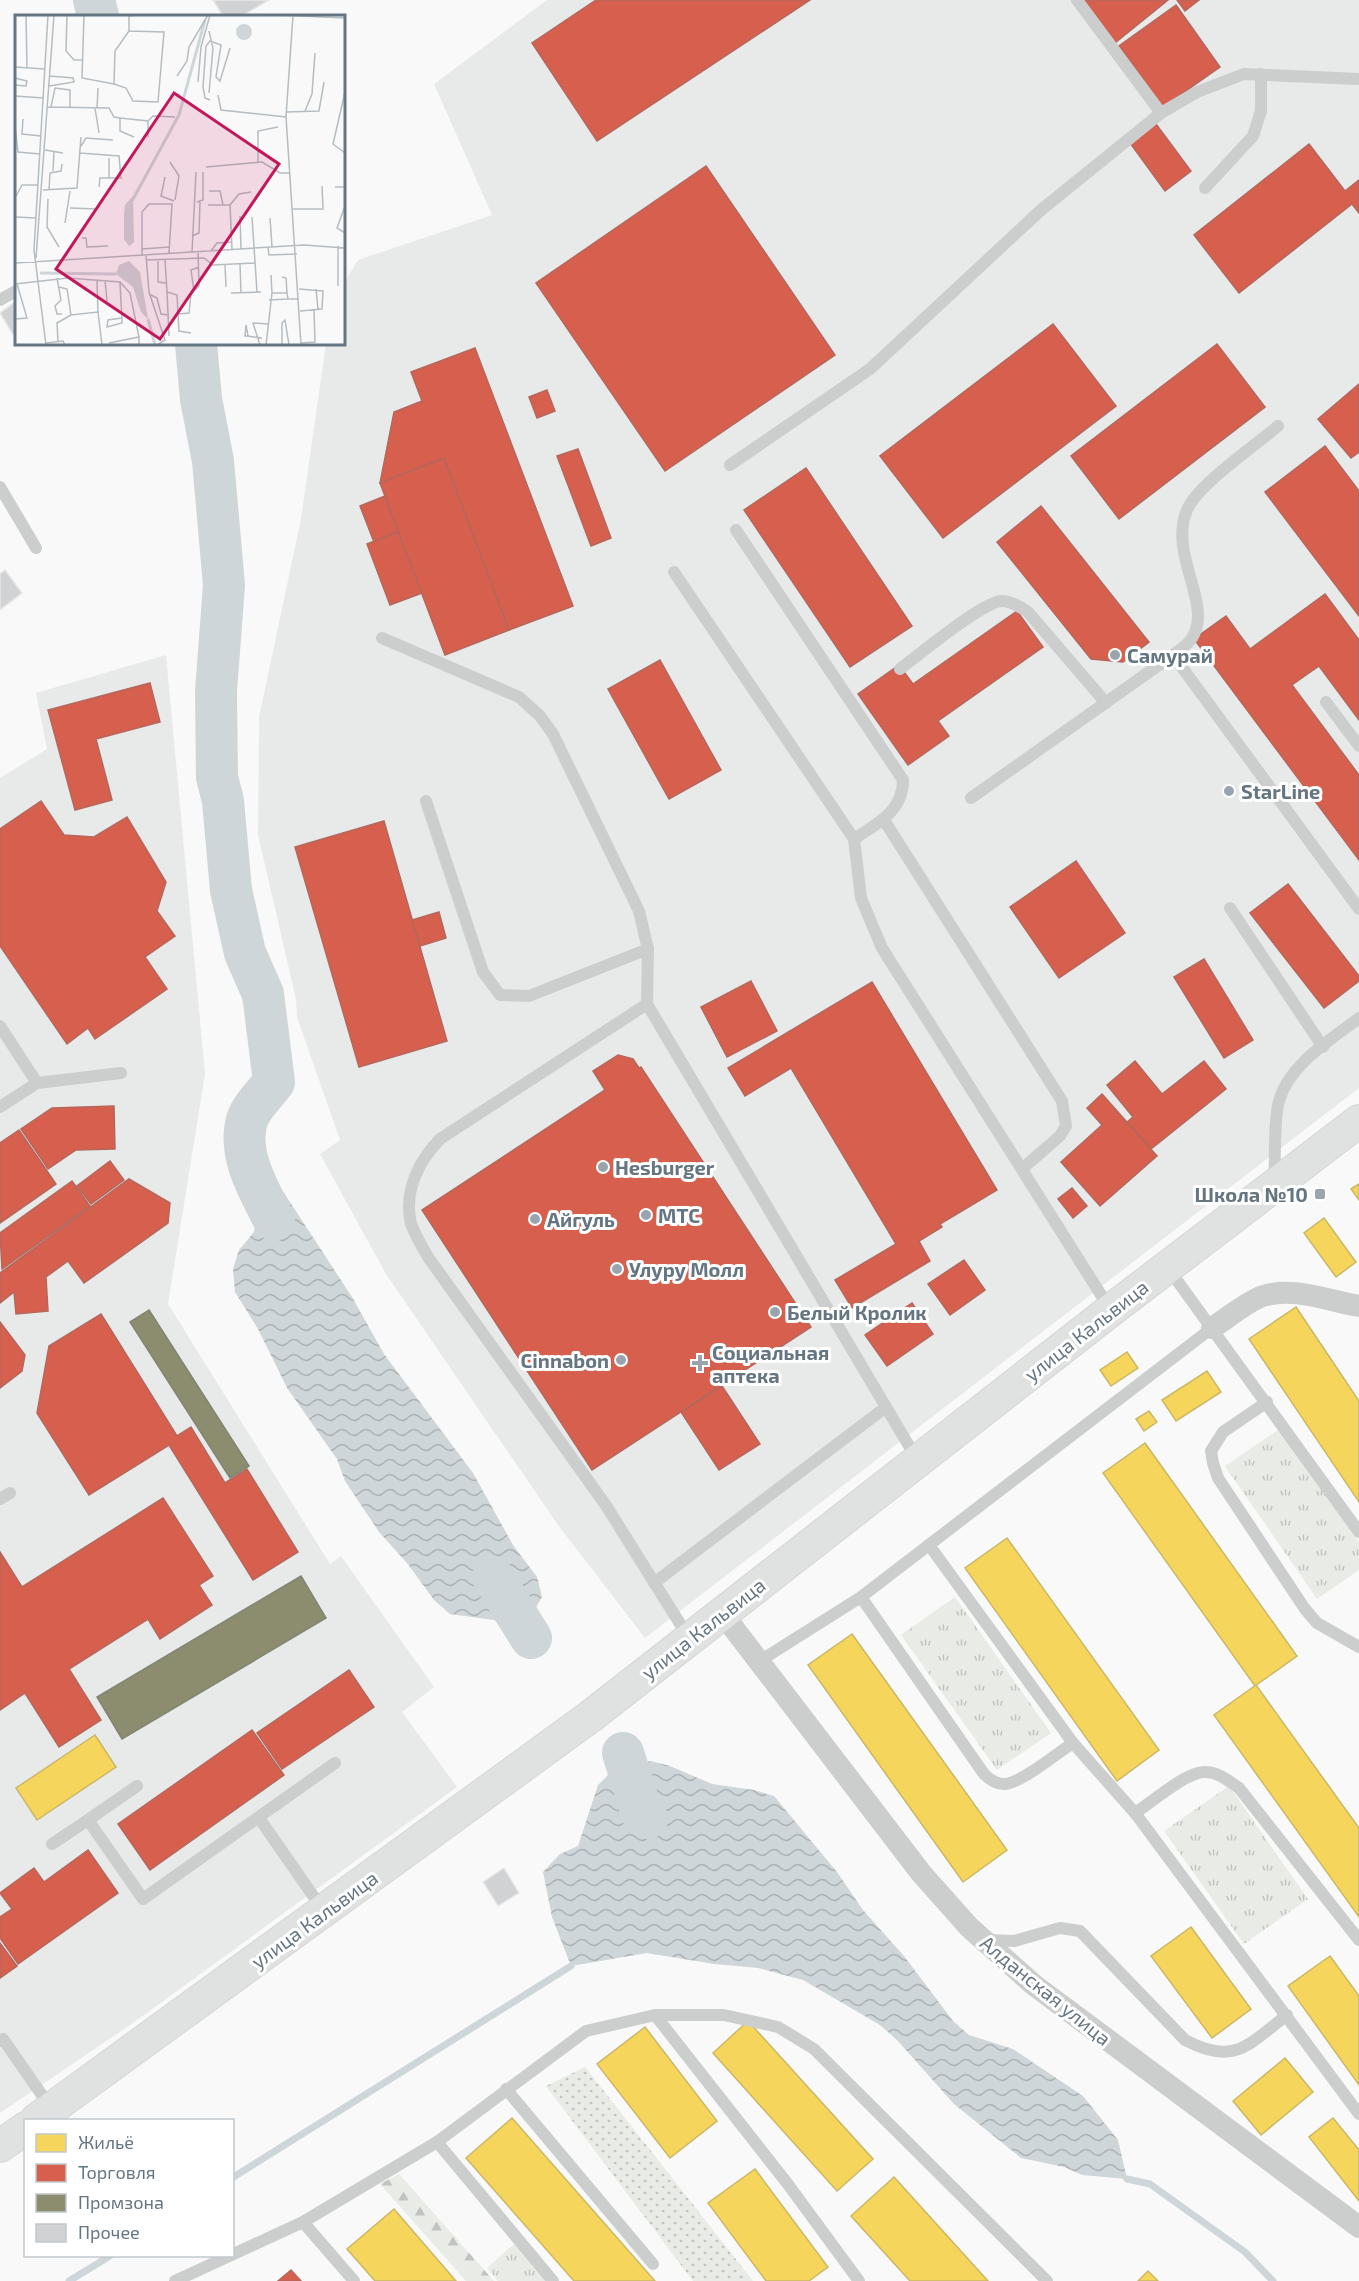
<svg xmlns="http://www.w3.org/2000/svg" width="1359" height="2281" font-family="'Exo 2',sans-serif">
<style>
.built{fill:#e8e9e9}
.grass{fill:url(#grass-dots)}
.forest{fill:url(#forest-firs)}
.park{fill:url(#park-tufts)}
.water{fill:url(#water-waves)}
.homes{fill:#f6d55c;stroke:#cab867;stroke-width:1.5}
.shops{fill:#d6604d;stroke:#b4675d;stroke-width:1.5}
.industry{fill:#8c8c6e;stroke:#808574;stroke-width:1.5}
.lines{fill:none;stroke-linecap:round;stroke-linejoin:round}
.stream{stroke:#ced6d9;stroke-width:7}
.river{stroke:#ced6d9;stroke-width:42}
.building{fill:#d0d2d3;stroke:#e8e8e8;stroke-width:1.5}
.secondary-casing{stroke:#d5d6d6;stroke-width:34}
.lane{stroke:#cccece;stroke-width:12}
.street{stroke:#cccece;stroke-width:22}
.secondary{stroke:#e0e1e1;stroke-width:32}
.poi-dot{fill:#99a4ac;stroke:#fff;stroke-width:2}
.labels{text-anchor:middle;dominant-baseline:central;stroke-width:6;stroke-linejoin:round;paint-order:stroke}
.poi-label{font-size:20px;font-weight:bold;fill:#657682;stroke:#fff;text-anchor:start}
.street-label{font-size:20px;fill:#657682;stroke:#fff}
.inset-river{fill:none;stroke:#ced6d9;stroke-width:3}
.inset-road{fill:none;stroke:#b5bdc2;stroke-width:1.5}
.view{fill:#c2185b;fill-opacity:0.15;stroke:#c2185b;stroke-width:3}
.inset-edge{fill:none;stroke:#657682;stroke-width:3}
</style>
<defs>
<pattern id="grass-dots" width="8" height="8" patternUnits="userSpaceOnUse" patternTransform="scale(1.5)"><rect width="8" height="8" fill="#e8ebe6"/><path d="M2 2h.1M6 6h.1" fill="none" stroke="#c0c3c0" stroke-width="1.8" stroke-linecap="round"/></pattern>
<pattern id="forest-firs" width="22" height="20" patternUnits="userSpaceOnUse" patternTransform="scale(1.5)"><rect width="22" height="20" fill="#e8ebe6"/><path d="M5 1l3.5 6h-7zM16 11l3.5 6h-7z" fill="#c0c3c0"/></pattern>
<pattern id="park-tufts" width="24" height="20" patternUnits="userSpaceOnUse" patternTransform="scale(1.5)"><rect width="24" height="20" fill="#e8ebe6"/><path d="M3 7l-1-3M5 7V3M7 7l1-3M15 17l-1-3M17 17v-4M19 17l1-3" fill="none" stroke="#c0c3c0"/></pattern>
<pattern id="water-waves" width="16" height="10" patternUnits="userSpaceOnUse" patternTransform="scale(1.5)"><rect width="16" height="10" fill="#ced6d9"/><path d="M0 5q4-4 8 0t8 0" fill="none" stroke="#abb2b5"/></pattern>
</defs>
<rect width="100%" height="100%" fill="#f9f9f9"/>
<g class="built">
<polygon points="547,0 1359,0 1359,1088 645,1638 558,1525 386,1274 320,1154 340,1140 297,1017 296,999 258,835 259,717 301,519 326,344 344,344 344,283 358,260 492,215 434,84"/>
<polygon points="166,655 205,1074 168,1304 330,1564 341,1556 434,1687 402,1712 457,1787 133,2023 0,2113 0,778 47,749 36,693"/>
</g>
<polygon class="grass" points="585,2067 753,2281 693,2281 546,2086"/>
<polygon class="forest" points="399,2174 494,2281 466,2281 380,2184"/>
<g class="park">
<polygon points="1281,1428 1359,1542 1359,1570 1317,1599 1225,1466"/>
<polygon points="955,1597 1051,1733 997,1770 901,1635"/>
<polygon points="1229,1786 1308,1899 1244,1944 1164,1831"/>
<polygon points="514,2244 546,2281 498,2281 487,2268"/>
</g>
<g class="water">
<polygon points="249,1170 269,1170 352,1297 384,1354 473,1473 513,1545 537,1577 542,1597 520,1635 494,1620 450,1614 434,1600 407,1563 379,1532 345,1481 337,1459 287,1388 258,1329 235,1292 233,1269 239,1250 254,1232 258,1210"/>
<polygon points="651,1761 670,1766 712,1784 754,1790 774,1796 837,1872 863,1910 904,1956 953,2021 969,2035 1013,2049 1083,2096 1118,2140 1127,2179 1082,2175 1064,2167 1021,2158 954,2104 897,2040 880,2025 803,1980 758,1968 714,1964 647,1953 571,1966 552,1917 543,1872 560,1854 578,1846 598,1785 613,1770"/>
</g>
<g class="homes">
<polygon points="1359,1184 1359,1200 1351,1189"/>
<polygon points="1324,1218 1356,1262 1336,1277 1304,1233"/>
<polygon points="1296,1307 1359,1401 1359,1502 1249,1339"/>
<polygon points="1127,1352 1138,1368 1111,1386 1100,1370"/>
<polygon points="1207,1371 1221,1392 1176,1421 1162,1400"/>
<polygon points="1149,1411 1157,1422 1144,1431 1136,1419"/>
<polygon points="1145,1443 1297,1656 1255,1686 1103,1473"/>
<polygon points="1007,1538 1159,1750 1117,1781 965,1568"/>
<polygon points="852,1634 1007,1850 963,1882 808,1665"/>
<polygon points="1256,1685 1359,1828 1359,1917 1214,1715"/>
<polygon points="95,1735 116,1767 37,1820 16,1788"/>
<polygon points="1191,1927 1251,2009 1212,2038 1151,1956"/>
<polygon points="1330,1956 1359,1996 1359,2085 1288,1986"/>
<polygon points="748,2021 873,2159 837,2191 713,2053"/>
<polygon points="645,2027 717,2121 670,2158 597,2064"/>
<polygon points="1285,2058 1313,2092 1261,2135 1233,2101"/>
<polygon points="512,2118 655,2281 574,2281 466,2158"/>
<polygon points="1333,2118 1359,2150 1359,2201 1309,2137"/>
<polygon points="755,2169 828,2267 809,2281 766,2281 708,2203"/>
<polygon points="894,2177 988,2281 910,2281 851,2216"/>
<polygon points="394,2209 456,2281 375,2281 347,2249"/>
<polygon points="1148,2271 1158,2281 1138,2281"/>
</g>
<g class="shops">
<polygon points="596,0 810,0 597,141 532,43"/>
<polygon points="1084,0 1168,0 1115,43"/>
<polygon points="1177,0 1199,0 1185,11"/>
<polygon points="1176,5 1220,67 1163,107 1119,46"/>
<polygon points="1156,124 1191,171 1165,191 1130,143"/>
<polygon points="1309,144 1345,191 1359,180 1359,213 1352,204 1239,293 1194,235"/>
<polygon points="706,166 835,355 665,471 536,283"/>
<polygon points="1053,324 1116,406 943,538 880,456"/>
<polygon points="1217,344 1265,407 1119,519 1071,456"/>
<polygon points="475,348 573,606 509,630 444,458 380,483 394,412 422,401 411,372"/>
<polygon points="1359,384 1359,452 1351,458 1318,419"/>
<polygon points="547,390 555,411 537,418 529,397"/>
<polygon points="1325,446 1359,491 1359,616 1265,492"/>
<polygon points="578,449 611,538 591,546 557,456"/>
<polygon points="444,458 509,630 445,655 380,483"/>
<polygon points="806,468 912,626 850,667 744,510"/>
<polygon points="385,496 398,532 374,542 360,506"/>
<polygon points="1041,506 1149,642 1123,662 1091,659 997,542"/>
<polygon points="398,532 422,593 390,605 367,544"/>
<polygon points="1325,594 1359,640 1359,720 1319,666 1292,685 1359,775 1359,860 1194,639 1226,616 1250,649"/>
<polygon points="1017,611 1043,647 938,721 949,736 908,765 858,694 899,665 913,684"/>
<polygon points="660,660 721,770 669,799 608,689"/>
<polygon points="150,683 160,722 96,739 112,800 75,810 48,710"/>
<polygon points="41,801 64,835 94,837 127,817 166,882 157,911 175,936 145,957 167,989 95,1039 88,1028 67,1044 0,946 0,829"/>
<polygon points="384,821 447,1041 359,1067 295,847"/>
<polygon points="1076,861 1125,933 1059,978 1010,907"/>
<polygon points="1288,884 1359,976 1359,981 1324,1008 1250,913"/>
<polygon points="439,912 446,938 420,946 412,920"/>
<polygon points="1204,959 1253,1040 1224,1058 1174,977"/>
<polygon points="751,981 777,1031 727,1057 701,1007"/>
<polygon points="872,982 997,1190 940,1224 942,1227 919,1241 930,1261 852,1308 835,1280 896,1244 791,1068 745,1096 728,1068"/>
<polygon points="618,1055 633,1059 639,1068 641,1067 811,1327 592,1470 422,1210 605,1090 593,1071"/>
<polygon points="1135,1061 1162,1094 1204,1061 1226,1089 1151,1149 1127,1122 1133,1117 1107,1085"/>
<polygon points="1102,1094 1157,1156 1100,1206 1061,1162 1102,1125 1087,1108"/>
<polygon points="114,1106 115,1149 76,1150 48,1169 21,1129 52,1108"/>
<polygon points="19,1130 56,1184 0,1223 0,1143"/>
<polygon points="110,1161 124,1180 91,1204 77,1186"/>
<polygon points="129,1179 170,1203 168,1223 84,1283 68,1261 46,1277 48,1311 16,1314 14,1292 0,1303 0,1273"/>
<polygon points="72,1181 90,1206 2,1269 0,1233"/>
<polygon points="1072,1188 1087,1206 1073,1218 1058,1199"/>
<polygon points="964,1260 985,1290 950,1315 928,1284"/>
<polygon points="912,1303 933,1334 887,1366 865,1335"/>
<polygon points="101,1314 177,1436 191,1427 225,1483 247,1469 298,1552 253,1580 169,1445 89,1495 37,1413 49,1346"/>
<polygon points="0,1322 25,1355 22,1371 0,1388"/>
<polygon points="722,1386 760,1444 719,1470 681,1412"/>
<polygon points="163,1498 213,1576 199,1585 212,1605 160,1639 148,1619 69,1669 101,1720 59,1747 25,1693 0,1710 0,1552 22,1587"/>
<polygon points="349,1670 374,1707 282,1769 257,1733"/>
<polygon points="252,1730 284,1775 150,1870 118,1824"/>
<polygon points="88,1850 118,1893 18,1964 0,1938 0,1917 12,1909 0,1893 34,1868 44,1882"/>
<polygon points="0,1943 17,1966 0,1978"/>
<polygon points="291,2270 301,2281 278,2281"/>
</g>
<g class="industry">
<polygon points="149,1310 249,1466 230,1478 130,1322"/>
<polygon points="301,1576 326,1618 122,1739 97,1697"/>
</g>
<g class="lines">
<g class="stream">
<polyline points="232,2178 571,1966"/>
<polyline points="1127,2179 1150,2184 1245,2252 1273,2281"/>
<polyline points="69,2281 110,2256"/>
</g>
<g class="river">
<polyline points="94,0 98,16"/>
<path d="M196 344 201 399 213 461 224 585 216 691 217 777 223 801 231 890 245 953 263 994 274 1082C266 1093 251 1107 247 1120 237 1155 259 1190 274 1220"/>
<polyline points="493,1577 531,1638"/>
<polyline points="623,1753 643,1816 647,1818"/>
</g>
</g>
<g class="building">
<polygon points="213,0 269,0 242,16 223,16"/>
<polygon points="16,301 16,340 0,313"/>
<polygon points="5,570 22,593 0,610 0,574"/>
<polygon points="504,1868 519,1893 498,1906 483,1882"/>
</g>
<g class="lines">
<defs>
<g id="secondary">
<polyline points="36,2120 591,1716 1111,1310 1359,1121"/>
<polyline points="0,2146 26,2128"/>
</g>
</defs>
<use href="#secondary" class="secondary-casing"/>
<g class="lane">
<polyline points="1077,0 1161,113"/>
<polyline points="1205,188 1253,136 1261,111 1261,74"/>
<polyline points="0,300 16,291"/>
<polyline points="730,465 870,369 1041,210 1161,113 1197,92 1244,74 1359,79"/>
<polyline points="0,487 36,548"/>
<path d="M736 530 903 780C903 811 878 823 854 839"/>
<polyline points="674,572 854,839 861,898 882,948 1110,1309"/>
<polyline points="382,638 519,697 540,716 553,734 639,911 648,949"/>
<path d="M1173 655C1182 648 1191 643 1195 632 1209 600 1169 552 1187 510 1197 485 1256 445 1278 426"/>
<path d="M900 669C919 655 983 601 1002 601 1011 601 1020 607 1028 612L1106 703"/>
<polyline points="1326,702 1359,746"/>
<polyline points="971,798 1173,655 1359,909"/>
<polyline points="426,801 483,972 500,995 529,996 648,949 647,1004"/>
<polyline points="884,820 1062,1101 1066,1126 1060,1136 1023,1168"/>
<polyline points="1230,908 1323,1047"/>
<polyline points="0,1026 37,1083 0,1107"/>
<polyline points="37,1083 121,1073"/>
<path d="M1274 1180C1276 1157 1273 1123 1279 1101 1289 1064 1331 1040 1359 1018"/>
<polyline points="1168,1268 1359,1532"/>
<polyline points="1267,1402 1223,1432 1211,1451 1213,1463 1218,1478 1305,1609 1317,1623 1359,1647"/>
<polyline points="0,1499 10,1493"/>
<path d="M929 1545 1073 1743 1135 1813C1151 1803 1187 1771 1205 1772 1218 1772 1229 1781 1239 1788L1359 1940"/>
<polyline points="654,1583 886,1407"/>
<path d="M861 1597 984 1774C989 1779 997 1784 1004 1784 1022 1783 1057 1753 1073 1743"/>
<path d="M689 1638 605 1504 428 1257C422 1246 412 1231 410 1219 405 1188 420 1160 440 1139L647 1004 918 1461"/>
<polyline points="758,1662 861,1597 1212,1328"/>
<polyline points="1135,1813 1359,2114"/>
<polyline points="259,1818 323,1910"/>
<polyline points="88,1820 137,1786"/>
<polyline points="52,1844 88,1820 143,1899 335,1763"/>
<path d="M985 1940 1014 1941 1060 1928 1080 1931 1185 2040C1234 2066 1248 2045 1287 2015"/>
<polyline points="655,2015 787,2183 859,2281"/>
<polyline points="0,2041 3,2039 51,2108"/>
<polyline points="506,2089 653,2264"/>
<polyline points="437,2142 553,2281"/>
<polyline points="303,2222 354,2281"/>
<polyline points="175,2281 303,2222 437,2142 586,2031 655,2015 724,2015 778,2027 814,2049 1047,2281"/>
</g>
<g class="street">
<path d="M1212 1328C1228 1318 1246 1302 1263 1296 1293 1286 1329 1301 1359 1306"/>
<polyline points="722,1613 921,1873 969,1927 1034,1985 1359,2227"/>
</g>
<use href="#secondary" class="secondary"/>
</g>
<g class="poi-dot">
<circle cx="1115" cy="655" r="6"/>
<circle cx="1229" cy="791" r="6"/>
<circle cx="603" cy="1167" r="6"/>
<rect x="1314" y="1188" width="12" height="12" rx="3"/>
<circle cx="646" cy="1215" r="6"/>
<circle cx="535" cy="1219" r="6"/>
<circle cx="617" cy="1269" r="6"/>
<circle cx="775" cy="1312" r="6"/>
<circle cx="621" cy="1360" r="6"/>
<path d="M697 1354h6v6h6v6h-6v6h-6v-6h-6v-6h6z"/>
</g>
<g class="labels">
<g class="poi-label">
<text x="1127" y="655">Самурай</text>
<text x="1241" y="791">StarLine</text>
<text x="615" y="1167">Hesburger</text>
<text x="1308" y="1194" text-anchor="end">Школа №10</text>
<text x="658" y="1215">МТС</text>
<text x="547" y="1219">Айгуль</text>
<text x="629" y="1269">Улуру Молл</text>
<text x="787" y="1312">Белый Кролик</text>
<text x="712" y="1352">Социальная<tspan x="712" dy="23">аптека</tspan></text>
<text x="609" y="1360" text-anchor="end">Cinnabon</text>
</g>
<g class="street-label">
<text transform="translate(1086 1330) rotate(-38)">улица Кальвица</text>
<text transform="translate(703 1628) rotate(-38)">улица Кальвица</text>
<text transform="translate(314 1919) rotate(-36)">улица Кальвица</text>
<text transform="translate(1046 1990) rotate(39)">Алданская улица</text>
</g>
</g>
<g transform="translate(15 15)">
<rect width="330" height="330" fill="#f9f9f9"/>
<path d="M221 17a8 8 0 1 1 16 0a8 8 0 1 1-16 0ZM118 181 119 227 114 231 109 224V200L110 190ZM114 246 125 257 133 304 126 297 118 272 101 259 104 250Z" fill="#ced6d9"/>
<path class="inset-river" d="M117 186 164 100 190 5M25 258 101 259M133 304 140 330"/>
<path class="inset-road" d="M11 0 12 53M52 0 51 36 59 45H68M69 0 67 63 99 69M263 0 330 3M278 0 271 102 286 330M114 16 100 36 99 69 111 73 118 86 143 87 149 17 114 16V1L121 0M194 16 198 33 194 78M0 52 29 54M162 61 172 46 174 32 193 0M0 63 12 66 11 71 0 70M183 67 186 32 195 0M34 71 59 67 58 63 35 61M330 77 318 129 330 138M203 80 206 95 271 102M0 81 29 83M195 85 190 83 188 72 191 31 195 26 206 30 201 62 205 66 215 33M32 92 94 93 99 102 105 103V116L119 122M36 92 40 73 55 75V93M80 93 84 118M82 93 83 73M290 96 297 79 300 38M271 97 304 96 309 67M105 103 133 106V122M8 104 7 119 26 121M133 106 138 101 160 102M0 112 3 137 25 139M66 131 71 123 98 125M30 135 48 138M65 138 104 141 106 163H94V143M155 147 164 161 160 185M243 147V116L263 112M191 152 247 147 265 158H274M38 156 39 136M150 162 146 181 159 186M84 172 85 163H94M320 172H330V158M28 175 62 173 66 122M34 175 35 158 46 156 47 149M194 176H205L208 190M0 183 7 170H23M33 184 32 212 44 232M182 187 188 185V157M193 190H215L217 234M215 190 224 179 236 177M330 191 322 213 330 218M55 193 82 194M277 194H308L307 171M225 201 226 234M0 202 21 203M237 202 242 277M255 203 257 232M50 208 55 176M177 221 184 218 185 187M67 223H71L72 232 93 231M323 231V271M253 232 254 240 282 239M127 234 154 232M196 236 202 228 217 227M177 237 181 157M127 240V197L134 189H157L154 238M131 240 134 277 150 325 142 330M21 243 39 0M131 245 189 243 198 250 240 248M150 245 152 277 162 280 164 316 176 318M143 246V267L151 268M0 248 289 230 330 233M225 249 226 278M210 250 211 272M256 260 257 278H272L273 284H284M267 262 271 263 272 278M42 263 46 285 40 291 42 299H47M90 265 92 286M82 266 83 297M105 268 106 287 107 303V308L92 312 93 305 107 303M0 269 53 263 105 267 115 278 124 322M44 272 52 274 56 300 83 297 87 330M284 274 308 276 307 294 285 296M301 274 303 294M179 276 176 255 184 252M152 277 154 321M216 278 246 277M134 279 142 283 146 299 154 300M254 285 273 284M163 299 174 298 176 279 184 271 183 236M0 304 12 303 2 269M233 321 231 310 230 321H232L247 323M43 326 42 308 56 300M31 328 48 326 50 330M94 328 124 322V330M286 328 300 327 299 295M31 330 19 235 33 0M245 330 238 308 254 309M251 330 257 278M267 330V308L270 305 274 330"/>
<path class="view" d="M159 78 264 149 145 324 41 254Z"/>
<rect width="330" height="330" class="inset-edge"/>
</g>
<rect x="24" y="2119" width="210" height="138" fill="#ffffff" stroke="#c1c8cd" stroke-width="1.5"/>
<rect x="36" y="2134" width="30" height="18" fill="#f6d55c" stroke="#c1c8cd" stroke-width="1.5"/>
<text x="78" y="2149" font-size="18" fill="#657682">Жильё</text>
<rect x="36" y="2164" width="30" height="18" fill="#d6604d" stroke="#c1c8cd" stroke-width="1.5"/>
<text x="78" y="2179" font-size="18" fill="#657682">Торговля</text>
<rect x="36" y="2194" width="30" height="18" fill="#8c8c6e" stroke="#c1c8cd" stroke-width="1.5"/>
<text x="78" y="2209" font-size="18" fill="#657682">Промзона</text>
<rect x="36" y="2224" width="30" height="18" fill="#d0d2d3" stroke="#c1c8cd" stroke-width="1.5"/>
<text x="78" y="2239" font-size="18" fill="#657682">Прочее</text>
</svg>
